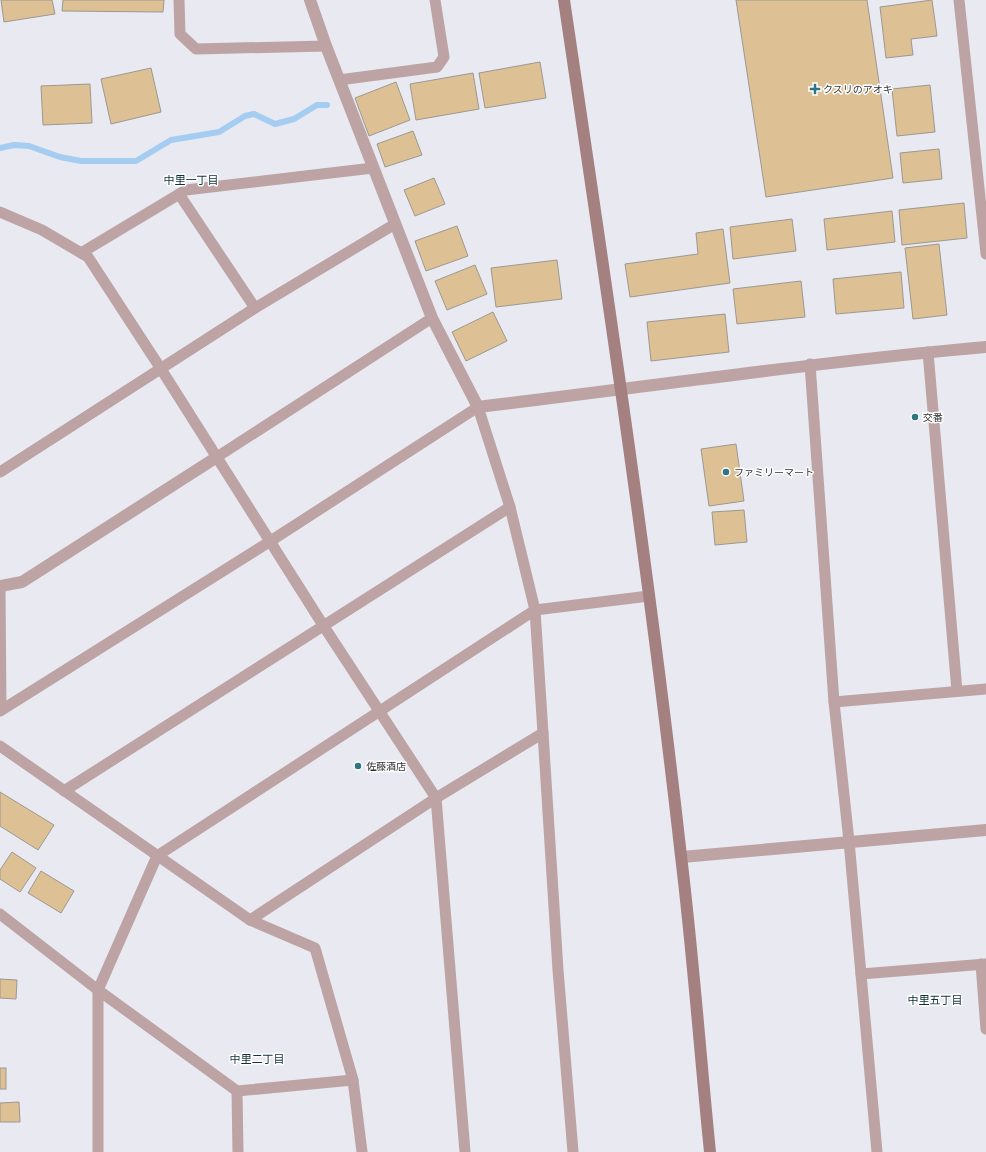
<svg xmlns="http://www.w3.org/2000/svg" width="986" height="1152" font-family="Commissioner,'Noto Sans JP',sans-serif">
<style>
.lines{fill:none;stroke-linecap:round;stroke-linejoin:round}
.stream{stroke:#a5ccf1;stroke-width:6}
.building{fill:#ddc194;stroke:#9c9892}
.lane{stroke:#bda3a3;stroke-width:11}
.street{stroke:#bda3a3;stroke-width:12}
.secondary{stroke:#a58080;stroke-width:12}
.poi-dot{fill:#2f7583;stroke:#fff;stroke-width:1.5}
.labels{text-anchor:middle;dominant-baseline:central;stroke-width:3;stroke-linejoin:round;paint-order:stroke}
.poi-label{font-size:10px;fill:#303033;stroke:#fff;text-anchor:start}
.neighbourhood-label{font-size:11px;fill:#0f3137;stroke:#fff}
</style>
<rect width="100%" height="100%" fill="#e8e9f1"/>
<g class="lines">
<polyline class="stream" points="0,148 14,145 29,146 60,157 81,161 136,161 171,140 219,132 245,116 254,114 275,124 294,119 317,105 327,105"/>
</g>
<g class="building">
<polygon points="1,0 52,0 55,14 4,22"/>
<polygon points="63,0 164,0 163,12 62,11"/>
<polygon points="736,0 867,0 893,178 766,197"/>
<polygon points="932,0 937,36 911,39 913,55 886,58 880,7"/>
<polygon points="540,62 546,98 485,108 479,73"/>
<polygon points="151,68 161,112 111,124 101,79"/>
<polygon points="473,73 479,109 416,120 410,84"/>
<polygon points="396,82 410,120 369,136 355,98"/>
<polygon points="90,84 92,123 43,125 41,86"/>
<polygon points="930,85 935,132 897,136 892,89"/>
<polygon points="413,131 422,155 385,167 377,144"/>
<polygon points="939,149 942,179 903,183 900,153"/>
<polygon points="434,178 445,204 415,216 404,190"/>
<polygon points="964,203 967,238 902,245 899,210"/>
<polygon points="892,211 895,242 827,250 824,219"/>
<polygon points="792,219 796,251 733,259 730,227"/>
<polygon points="457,226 468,256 426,271 415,241"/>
<polygon points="723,229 730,283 630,297 625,264 698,254 696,233"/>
<polygon points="939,244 947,315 913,319 905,248"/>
<polygon points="557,260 562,299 496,307 491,268"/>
<polygon points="475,265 487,294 447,310 435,281"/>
<polygon points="901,272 904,308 836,314 833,279"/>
<polygon points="801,281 805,317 737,324 733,289"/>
<polygon points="493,312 507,341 466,361 452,332"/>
<polygon points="725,314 729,352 651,361 647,322"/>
<polygon points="736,444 744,501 709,506 701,449"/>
<polygon points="744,510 747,542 715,545 712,512"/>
<polygon points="0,792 54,825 38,850 0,826"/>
<polygon points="12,852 36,868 20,892 0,879 0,870"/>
<polygon points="41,871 74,891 61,913 28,893"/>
<polygon points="0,979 17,980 16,999 0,998"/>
<rect x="0" y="1068" width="6" height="21"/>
<polygon points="19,1102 20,1122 0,1122 0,1103"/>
</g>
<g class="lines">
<g class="lane">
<polyline points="179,0 180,34 196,49 326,46"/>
<polyline points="959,0 986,254"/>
<polyline points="339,80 437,67 444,57 435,0"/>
<polyline points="179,194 255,308"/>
<polyline points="0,212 42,230 88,257 161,369 323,625 436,798 465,1152"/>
<polyline points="81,253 186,190 373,168"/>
<polyline points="928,352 957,691"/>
<polyline points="810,364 834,702 849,841 877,1152"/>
<polyline points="217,457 432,318"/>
<polyline points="0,472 255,308 395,224"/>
<polyline points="0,590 1,710"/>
<polyline points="834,702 986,689"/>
<polyline points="0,711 269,542 478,407 510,507 535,610 543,733 436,798 250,920"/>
<polyline points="543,733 558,970 573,1152"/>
<polyline points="0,746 250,920 315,948 353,1080 362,1152"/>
<polyline points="64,791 510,507"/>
<polyline points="0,914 98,990 237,1091 353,1080"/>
<polyline points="981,964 986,1029"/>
<polyline points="861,974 986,964"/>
<polyline points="237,1091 238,1152"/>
<polyline points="98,1152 98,990 157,856 535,610 649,596"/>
</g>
<g class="street">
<path d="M310 0 326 46 432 318 478 407C647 387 816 362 986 347"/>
<polyline points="0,586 22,582 217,457"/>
<polyline points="682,857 986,830"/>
</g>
<path class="secondary" d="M564 0C606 285 649 570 681 856 693 954 700 1053 710 1152"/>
</g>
<g class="poi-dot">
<path d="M813 83h4v4h4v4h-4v4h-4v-4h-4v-4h4z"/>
<circle cx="915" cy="417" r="4"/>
<circle cx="726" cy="472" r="4"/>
<circle cx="358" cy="766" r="4"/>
</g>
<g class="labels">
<g class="poi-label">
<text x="823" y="89">クスリのアオキ</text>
<text x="923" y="417">交番</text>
<text x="734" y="472">ファミリーマート</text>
<text x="366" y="766">佐藤酒店</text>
</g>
<g class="neighbourhood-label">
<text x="191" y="179">中里一丁目</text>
<text x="935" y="999">中里五丁目</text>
<text x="257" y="1058">中里二丁目</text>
</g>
</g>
</svg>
